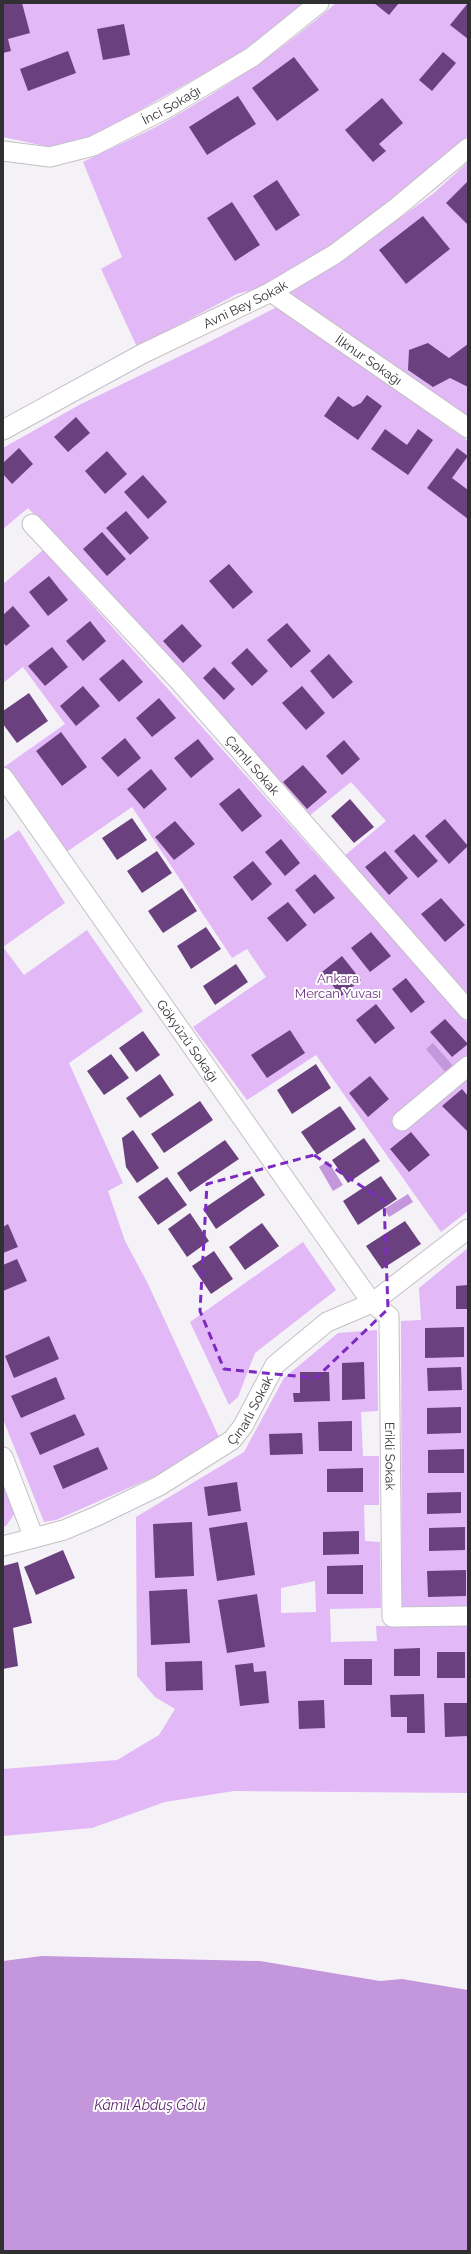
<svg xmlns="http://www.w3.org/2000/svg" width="471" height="2254" font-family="Raleway,sans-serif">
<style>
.green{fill:#e2b8f7;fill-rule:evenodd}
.water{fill:#c496db}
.building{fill:#6b407f}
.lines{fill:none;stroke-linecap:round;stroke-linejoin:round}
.street-casing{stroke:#c4c1c6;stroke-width:21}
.street{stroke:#fff;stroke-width:19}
.marked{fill:none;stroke:#7b2cbf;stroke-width:3;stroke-dasharray:8 5;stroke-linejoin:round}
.labels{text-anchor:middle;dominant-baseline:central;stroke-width:4;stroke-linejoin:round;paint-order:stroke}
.street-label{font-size:13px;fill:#302f31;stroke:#fff}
.park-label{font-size:13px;fill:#6c3385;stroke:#fff}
.water-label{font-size:14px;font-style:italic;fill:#5a2172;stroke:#fff}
</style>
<rect width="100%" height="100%" fill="#f5f2f7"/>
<g class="green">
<polygon points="3,3 305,3 249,48 89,139 54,148 3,137"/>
<path d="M336 3H468V136L450 155 332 246 262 287 237 294 137 347 101 269 122 257 83 162C110 148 138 137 165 122 225 88 284 49 336 3Z"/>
<polygon points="468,162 468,416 466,417 287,292 343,260 434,193"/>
<polygon points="277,307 468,441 468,997 343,857 386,821 351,782 309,816 184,677 28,508 3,529 3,448 79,405 211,341"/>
<polygon points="43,550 468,1023 468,1211 441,1232 316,1055 247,1100 193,1027 266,977 247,949 232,958 132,807 65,853 4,767 65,724 23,667 3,683 3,584"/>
<polygon points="19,830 65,903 3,947 24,975 87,930 143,1011 69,1063 123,1183 108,1191 125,1241 148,1284 219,1437 158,1475 56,1520 44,1522 3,1419 3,841"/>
<polygon points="303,1242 336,1290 255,1353 238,1397 229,1405 190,1322"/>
<polygon points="468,1248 468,1606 402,1607 401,1321 421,1320 419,1288"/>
<path d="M377 1330 378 1411 361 1412 363 1456H379V1505H364L365 1541 380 1542 381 1608 330 1609 331 1642 377 1641 376 1626 468 1625V1793L234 1791 165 1802 92 1828 3 1836V1769L117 1760 159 1735 175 1709 155 1697 137 1676 136 1517 244 1452 284 1378 338 1333ZM315 1581 316 1612 281 1613V1588Z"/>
<polygon points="3,1482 15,1513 6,1526 3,1527"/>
</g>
<g class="water">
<polygon points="433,1043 454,1067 446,1073 426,1049"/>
<polygon points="328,1161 343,1185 333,1191 319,1167"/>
<polygon points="408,1194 413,1202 389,1217 384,1209"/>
<polygon points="42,1956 260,1961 380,1981 402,1979 468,1990 468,2251 3,2251 3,1961"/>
</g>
<g class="building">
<polygon points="3,3 22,3 30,33 8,39 11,51 3,53"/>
<polygon points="374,3 399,3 389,15"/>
<polygon points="468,3 468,39 450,25"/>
<polygon points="124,24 130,55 103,60 97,29"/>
<polygon points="68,51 76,73 28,91 20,69"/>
<polygon points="443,52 456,63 432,91 419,80"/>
<polygon points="294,57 319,90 277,121 252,88"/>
<polygon points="238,96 256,124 207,155 189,127"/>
<polygon points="382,98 403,123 379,144 386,151 373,162 345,130"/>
<polygon points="277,180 300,215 276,231 253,196"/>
<polygon points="468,181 468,223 467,224 446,203"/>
<polygon points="232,202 260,245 235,261 207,218"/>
<polygon points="423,216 450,249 406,284 379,250"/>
<polygon points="428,343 449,358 468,344 468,387 450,378 433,387 408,370 409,350"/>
<polygon points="367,395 382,406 358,440 324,416 338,396 353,407 361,403"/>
<polygon points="76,417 90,433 68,452 54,437"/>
<polygon points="385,429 407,445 418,429 433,440 408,475 371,449"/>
<polygon points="19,448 33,464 12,484 3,474 3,463"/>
<polygon points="457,448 468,456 452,478 468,490 468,519 427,488"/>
<polygon points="107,451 127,474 105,494 85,471"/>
<polygon points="143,475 167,502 148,519 124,492"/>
<polygon points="126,511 149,538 130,555 106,528"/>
<polygon points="102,532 126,559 107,576 83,549"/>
<polygon points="229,564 253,592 233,609 209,581"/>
<polygon points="49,576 68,600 48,616 29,592"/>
<polygon points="13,606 30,626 6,646 3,642 3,615"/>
<polygon points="90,621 106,641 83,661 66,641"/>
<polygon points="287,623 311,651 291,668 267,640"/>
<polygon points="182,624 202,646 183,663 163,641"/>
<polygon points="52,647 68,667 45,686 28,666"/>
<polygon points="247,648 268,671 252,686 231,663"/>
<polygon points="329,654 353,682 333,699 310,671"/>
<polygon points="123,659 143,682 119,702 99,679"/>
<polygon points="214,667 235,689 224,700 203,678"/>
<polygon points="83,686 100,706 76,726 60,706"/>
<polygon points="302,686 325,713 306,730 282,703"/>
<polygon points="29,693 48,721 17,743 3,724 3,711"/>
<polygon points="159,698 176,718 152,737 136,718"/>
<polygon points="61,732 87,767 62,786 36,751"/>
<polygon points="125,738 141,758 118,777 101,758"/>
<polygon points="198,739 214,759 191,778 174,758"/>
<polygon points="344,740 360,759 342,775 326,756"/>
<polygon points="303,765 327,792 307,809 283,782"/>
<polygon points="151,769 167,789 144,809 127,789"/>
<polygon points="239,788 262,816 242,832 219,804"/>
<polygon points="350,799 374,827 354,843 331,816"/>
<polygon points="132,818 147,840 117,860 102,838"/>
<polygon points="445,819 468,846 449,864 425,836"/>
<polygon points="175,821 195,844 174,860 155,837"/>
<polygon points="414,834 438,861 418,878 394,851"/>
<polygon points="281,839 300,863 285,876 265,852"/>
<polygon points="157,851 172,873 142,893 127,871"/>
<polygon points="385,851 408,878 389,895 365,867"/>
<polygon points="253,861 272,884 252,901 233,877"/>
<polygon points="315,874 335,898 314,914 295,890"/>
<polygon points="182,888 197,911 163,933 148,911"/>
<polygon points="441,898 465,925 445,942 421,914"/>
<polygon points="288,902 307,925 287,942 267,918"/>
<polygon points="206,927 221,949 191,969 177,946"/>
<polygon points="371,932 391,956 370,972 351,948"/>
<polygon points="342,956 361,980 341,996 322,972"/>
<polygon points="236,964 248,982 215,1005 203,986"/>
<polygon points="406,978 425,1002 411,1013 392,989"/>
<polygon points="376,1004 395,1028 375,1044 356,1020"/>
<polygon points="445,1019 468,1044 452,1057 430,1032"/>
<polygon points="290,1030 305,1053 267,1078 251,1055"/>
<polygon points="143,1031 160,1055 136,1072 119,1048"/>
<polygon points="111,1054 129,1078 104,1095 87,1071"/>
<polygon points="316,1064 331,1088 292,1114 277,1090"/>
<polygon points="160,1074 174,1095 140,1118 126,1098"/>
<polygon points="370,1076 389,1099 368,1117 349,1093"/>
<polygon points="462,1089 468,1096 468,1132 442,1106"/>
<polygon points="200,1101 213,1120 164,1153 151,1134"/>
<polygon points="340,1106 356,1129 317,1155 301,1132"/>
<polygon points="133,1130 159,1168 137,1183 126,1167 122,1138"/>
<polygon points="411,1132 430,1155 409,1172 390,1149"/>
<polygon points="364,1138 380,1161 348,1183 332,1160"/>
<polygon points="225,1140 239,1159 190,1192 177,1173"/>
<polygon points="252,1176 265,1195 216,1229 203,1209"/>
<polygon points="381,1176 397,1199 358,1225 343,1201"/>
<polygon points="167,1177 187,1205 158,1225 138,1197"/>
<polygon points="190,1213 209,1241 187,1257 168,1229"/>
<polygon points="405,1221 421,1244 382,1269 366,1246"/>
<polygon points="262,1223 279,1246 245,1270 229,1247"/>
<polygon points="8,1224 18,1247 3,1253 3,1227"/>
<polygon points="214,1251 233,1279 211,1294 192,1266"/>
<polygon points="17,1259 27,1281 3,1291 3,1265"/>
<polygon points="468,1285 468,1309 456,1309 456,1286"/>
<polygon points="464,1327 464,1357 425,1358 425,1328"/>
<polygon points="49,1336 59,1359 14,1378 5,1356"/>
<polygon points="364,1362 365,1399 342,1400 342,1363"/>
<polygon points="461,1367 462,1390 428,1391 427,1368"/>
<polygon points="300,1372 329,1372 330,1401 294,1402 293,1393 300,1393"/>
<polygon points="56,1377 65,1399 21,1418 11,1396"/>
<polygon points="461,1407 461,1433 427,1434 427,1408"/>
<polygon points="75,1414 85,1435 40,1455 30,1433"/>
<polygon points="352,1421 352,1451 319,1451 318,1422"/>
<polygon points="302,1433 303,1454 270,1455 269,1434"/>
<polygon points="98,1447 108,1469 63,1489 53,1466"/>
<polygon points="464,1449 464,1473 428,1473 428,1450"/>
<polygon points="363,1468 363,1492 327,1492 327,1469"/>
<polygon points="237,1482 241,1511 208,1516 204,1487"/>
<polygon points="461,1492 461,1513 427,1514 427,1493"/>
<polygon points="192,1522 194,1576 155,1578 153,1524"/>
<polygon points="247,1522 255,1575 217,1581 209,1528"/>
<polygon points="465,1527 465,1550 429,1551 429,1528"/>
<polygon points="359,1531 359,1554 323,1555 323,1532"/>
<polygon points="63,1550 75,1578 36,1595 24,1567"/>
<polygon points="18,1562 32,1623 13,1628 18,1666 3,1669 3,1566"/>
<polygon points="363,1565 363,1594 327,1594 327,1566"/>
<polygon points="466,1570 466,1596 428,1597 427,1571"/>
<polygon points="187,1589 190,1643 151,1645 149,1591"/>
<polygon points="257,1594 265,1647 227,1653 218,1600"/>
<polygon points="420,1648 420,1676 394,1676 394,1649"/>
<rect x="437" y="1652" width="28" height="26"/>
<rect x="344" y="1659" width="28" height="26"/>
<polygon points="202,1661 203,1690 166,1691 165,1662"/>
<polygon points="253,1663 254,1672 266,1671 269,1703 240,1706 235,1665"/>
<polygon points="424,1694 425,1733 407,1733 407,1717 391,1717 390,1695"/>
<polygon points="324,1700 325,1728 299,1729 298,1701"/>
<polygon points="444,1703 468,1703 468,1736 445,1737"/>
</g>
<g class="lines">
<defs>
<g id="street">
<path id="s1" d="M3 151 50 157 93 146 165 109 252 57 319 3"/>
<path id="s2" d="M271 292 468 428"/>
<path id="s3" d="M3 430 142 354 271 292 335 254 396 208 468 148"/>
<path id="s4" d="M32 524 179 681 468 1010"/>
<path id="s5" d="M3 777 372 1303 389 1316 392 1617 468 1616"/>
<polyline points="402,1121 468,1066"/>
<polyline points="3,1457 34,1538"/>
<path id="s6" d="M3 1546 64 1530 97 1516 159 1486 232 1440 243 1426 275 1365 327 1322 372 1303 468 1229"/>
</g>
</defs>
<use href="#street" class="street-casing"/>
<use href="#street" class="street"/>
</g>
<path class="marked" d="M314 1155 384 1201 388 1309 316 1378 224 1369 200 1311 207 1184Z"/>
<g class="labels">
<g class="street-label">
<text stroke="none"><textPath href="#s1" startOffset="180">İnci Sokağı</textPath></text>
<text stroke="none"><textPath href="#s3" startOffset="273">Avni Bey Sokak</textPath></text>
<text stroke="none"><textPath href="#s2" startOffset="119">İlknur Sokağı</textPath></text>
<text stroke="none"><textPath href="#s4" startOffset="327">Çamlı Sokak</textPath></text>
<text stroke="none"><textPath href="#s5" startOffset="322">Gökyüzü Sokağı</textPath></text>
<text stroke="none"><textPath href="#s6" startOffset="289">Çınarlı Sokak</textPath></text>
<text stroke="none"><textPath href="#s5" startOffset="804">Erikli Sokak</textPath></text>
</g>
<g class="park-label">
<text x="338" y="978">Ankara<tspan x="338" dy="15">Mercan Yuvası</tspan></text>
</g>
<g class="water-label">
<text x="150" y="2105">Kâmil Abduş Gölü</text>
</g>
</g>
<rect width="471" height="2254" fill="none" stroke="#302f31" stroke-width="8"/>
</svg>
